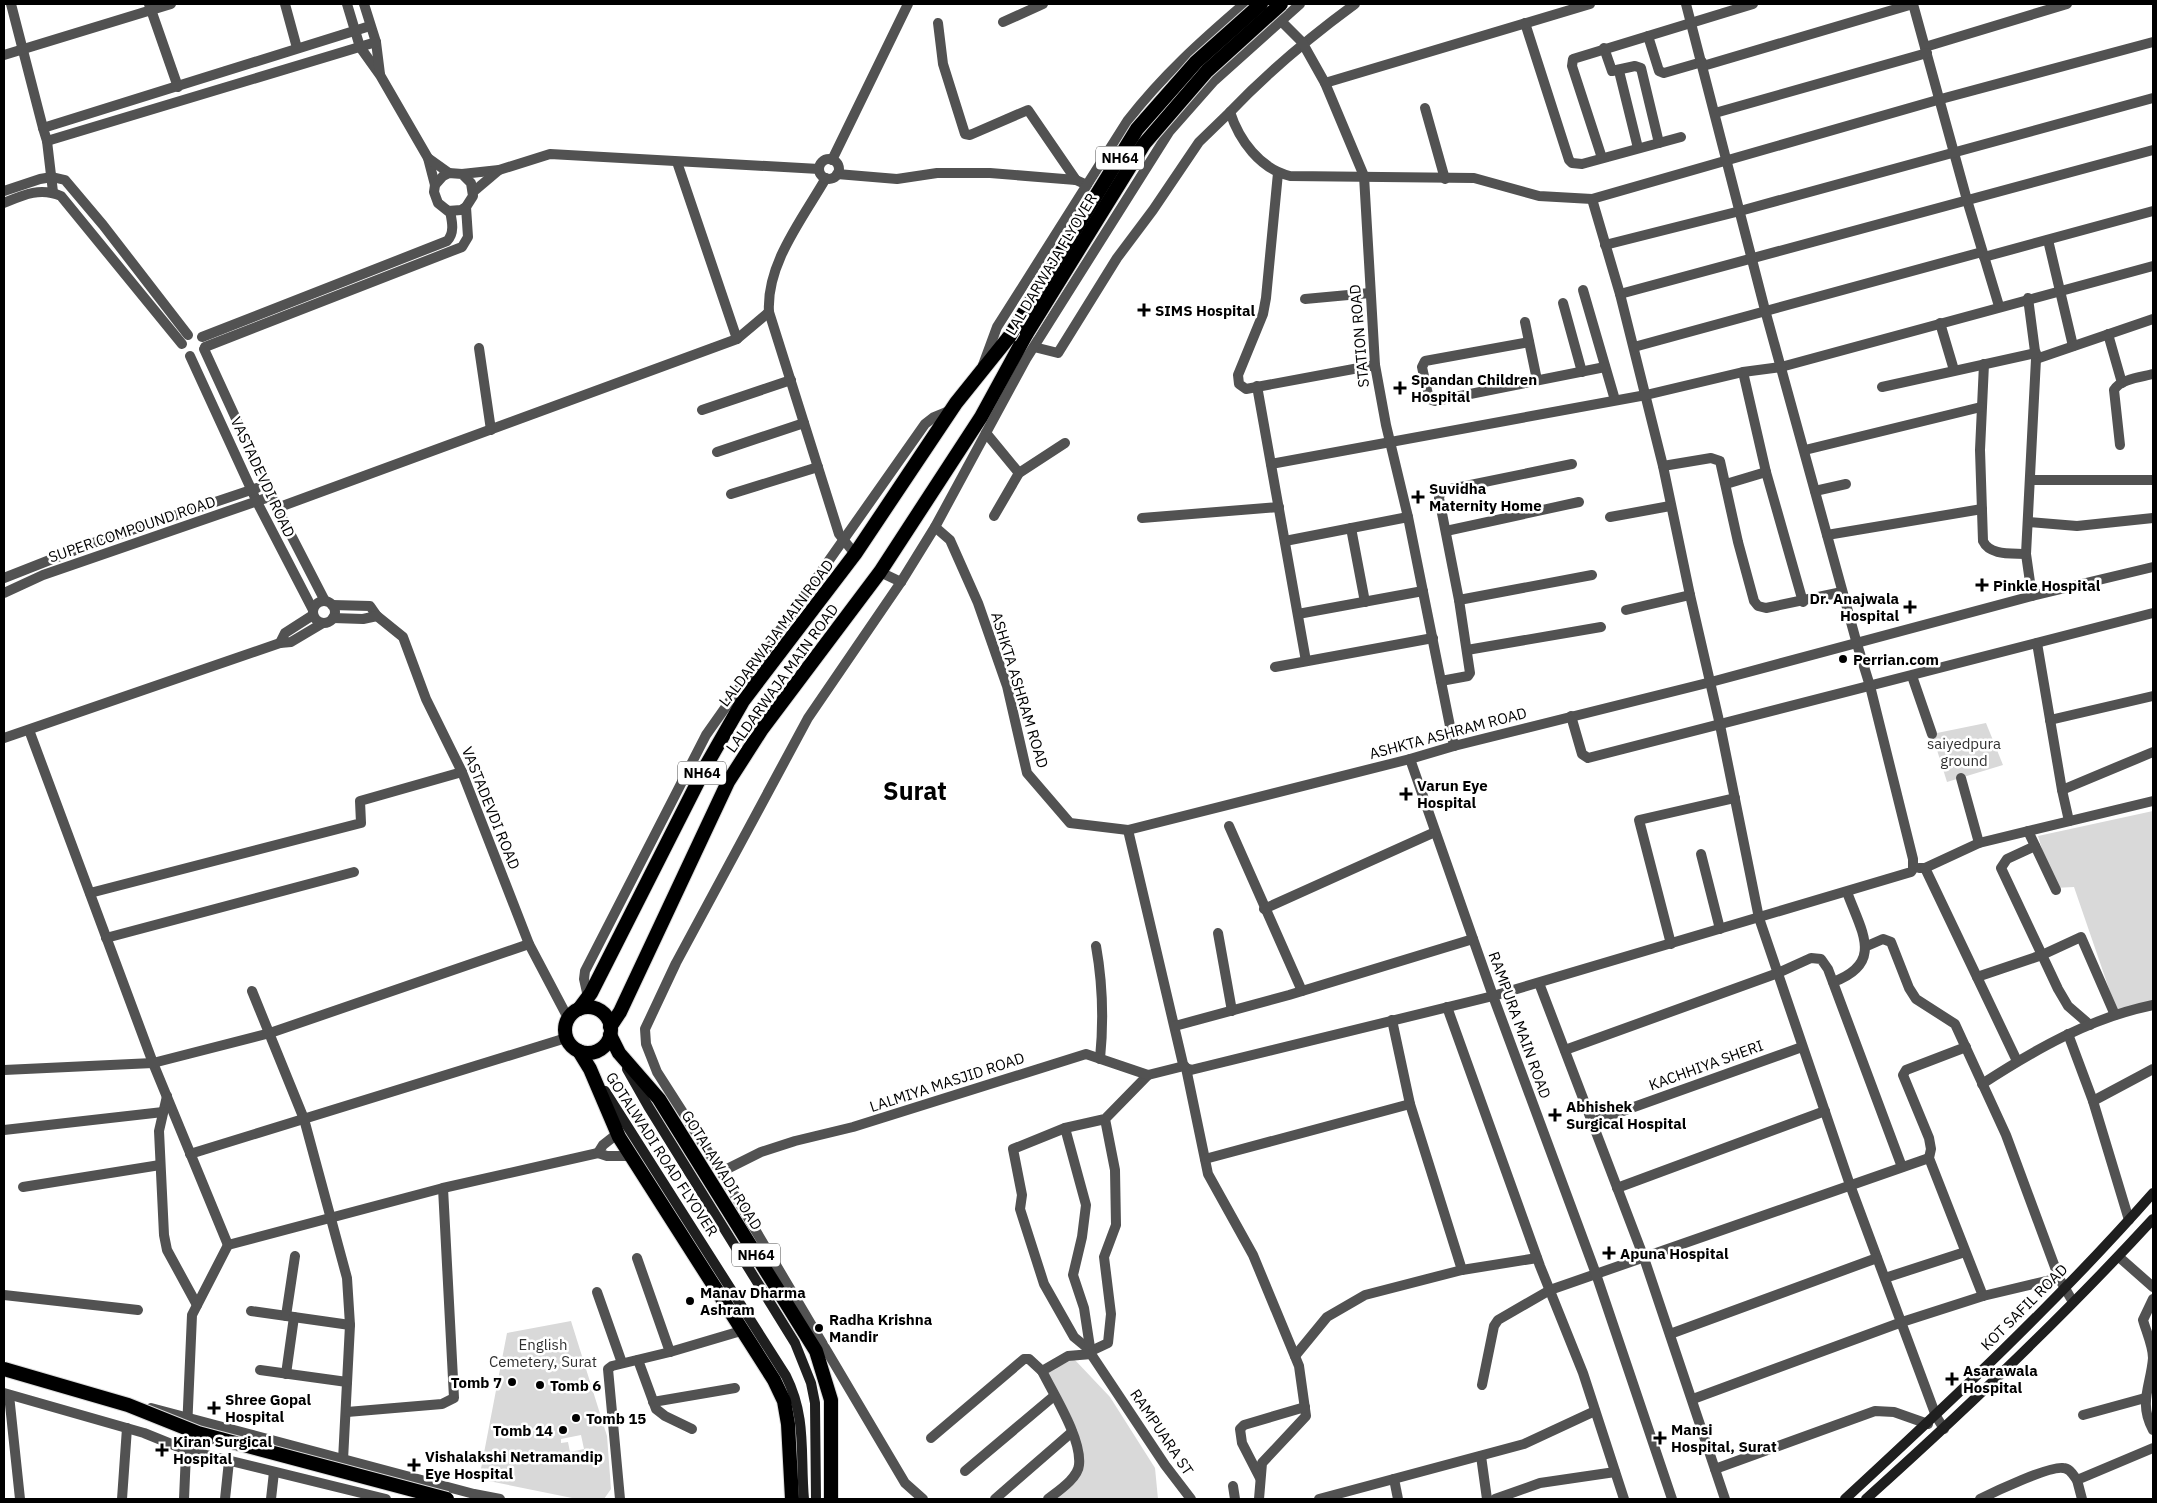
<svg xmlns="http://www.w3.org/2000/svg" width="2157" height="1503" font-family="'IBM Plex Sans',sans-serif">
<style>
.green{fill:#d9d9d9;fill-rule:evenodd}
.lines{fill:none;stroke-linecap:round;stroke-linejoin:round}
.trunk-casing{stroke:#dbdbdb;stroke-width:16}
.minor{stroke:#525252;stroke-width:10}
.tertiary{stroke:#525252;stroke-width:10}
.secondary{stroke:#1f1f1f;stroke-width:10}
.trunk{stroke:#000;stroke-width:14}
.trunk-bridge-casing{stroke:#dbdbdb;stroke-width:16;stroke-linecap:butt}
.trunk-bridge{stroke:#000;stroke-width:14}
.poi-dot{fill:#000;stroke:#fff;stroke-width:2}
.labels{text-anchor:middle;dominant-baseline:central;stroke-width:5;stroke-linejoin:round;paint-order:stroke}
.shield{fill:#fff;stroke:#4c4c4c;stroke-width:1}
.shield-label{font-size:14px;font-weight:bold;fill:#000}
.street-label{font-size:15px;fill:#000;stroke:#fff}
.poi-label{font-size:15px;font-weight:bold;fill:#000;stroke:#fff;text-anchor:start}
.park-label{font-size:15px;fill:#303030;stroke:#fff}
.town-label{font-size:25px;font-weight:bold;fill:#000;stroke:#fff}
</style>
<rect width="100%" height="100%" fill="#fff"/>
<g class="green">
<polygon points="1986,723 2003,765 1947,782 1932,734"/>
<polygon points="2153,811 2153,1003 2117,1012 2074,887 2054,888 2038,836"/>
<path d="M571 1321 607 1436 611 1489 604 1499H577L479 1479 507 1333ZM581 1435 584 1449 570 1452 568 1442 561 1443V1439Z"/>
<polygon points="1074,1359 1110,1397 1155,1468 1158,1499 1054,1499 1081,1466 1045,1373"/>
</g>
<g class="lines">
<defs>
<g id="trunk">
<circle cx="588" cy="1030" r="23"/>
<polyline points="579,1009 591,993 707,764 743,701 855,554 956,403 1009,337"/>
<polyline points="610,1027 620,1012 728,782 762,729 880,572 981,417 1027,333"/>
<polyline points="610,1035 619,1053 659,1099 816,1351 831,1400 831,1499"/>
<polyline points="579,1051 590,1069 619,1137 774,1380 784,1401 788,1424 792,1499"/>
</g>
</defs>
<use href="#trunk" class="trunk-casing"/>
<g class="minor">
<polyline points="11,4 43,128"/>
<polyline points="149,4 178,87"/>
<polyline points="285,4 297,48"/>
<polyline points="1913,4 1967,200 1999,306"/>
<polyline points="1003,22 1043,4"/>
<polyline points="938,23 943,64 965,134 970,135 1028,110 1076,180"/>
<polyline points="1525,23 1569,160 1572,163 1582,164 1681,137"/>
<polyline points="1648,36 1659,71 1664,73 1702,62"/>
<polyline points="1925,47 2067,4"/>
<polyline points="1604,48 1612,71 1635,66 1641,68 1659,143"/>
<polyline points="4,55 171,4"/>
<polyline points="1703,66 1913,4"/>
<polyline points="1619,71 1638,148"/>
<polyline points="1325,83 1590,4"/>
<polyline points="1425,108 1445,179"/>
<path d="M1230 112C1269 71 1310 37 1355 4"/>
<polyline points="1715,113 1927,53"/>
<polyline points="1602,158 1572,66 1573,59 1753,4"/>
<polyline points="832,160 908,4"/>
<polyline points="1278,173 1266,298 1263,314 1238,375 1239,384 1246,389 1375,365"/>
<path d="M826 178C803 218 766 264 769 312L839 534 855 554"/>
<polyline points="1592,199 1620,294 1663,466 1690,595 1720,725 1759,918 1850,1185 1936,1416 1944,1429"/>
<polyline points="2048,240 2073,346"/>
<polyline points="1605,245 1740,211 2153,98"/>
<polyline points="1984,257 2153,211"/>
<polyline points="1583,290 1615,400"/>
<polyline points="1620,294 2153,150"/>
<polyline points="2028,298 2036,359 2026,554 2032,596"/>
<polyline points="1305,299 1370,293"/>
<polyline points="1563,303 1582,372"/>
<polyline points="1525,322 1537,380"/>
<polyline points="1940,323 1954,370"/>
<polyline points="2108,334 2122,383"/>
<polyline points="737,339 769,312"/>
<polyline points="1529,342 1425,361 1422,367 1429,399 1435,401 1605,367"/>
<path d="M1034 347 1058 353 1117 258 1153 210 1199 142 1230 112C1239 140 1260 169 1290 176L1474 178 1539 196 1592 199 1941 99 2153 42"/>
<polyline points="1634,347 1982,252"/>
<polyline points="479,348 491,430"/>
<polyline points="2036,359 2153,319"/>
<path d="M1984 364 1980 450 1983 541C1990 556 2012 553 2026 554"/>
<polyline points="1743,372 1766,472 1803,602"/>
<polyline points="1257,386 1306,661"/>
<polyline points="1882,387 2036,353"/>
<polyline points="702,410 791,380"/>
<polyline points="986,433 1019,473"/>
<path d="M2120 445 2114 390C2120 379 2142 377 2153 374"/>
<polyline points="1805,450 1981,407"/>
<polyline points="717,452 804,423"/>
<polyline points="1271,464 1646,395 1743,372 1781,367 2153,266"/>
<polyline points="1663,466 1711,458 1720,461 1738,542 1754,601 1758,606 1766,608 1842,592"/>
<polyline points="2031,480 2153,480"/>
<polyline points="1726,484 1766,472"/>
<polyline points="1815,491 1846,484"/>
<polyline points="731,494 818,467"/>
<polyline points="277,508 737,339 677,162"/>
<polyline points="994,516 1019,473 1065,443"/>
<polyline points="1610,517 1670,506"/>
<polyline points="1142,518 1279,507"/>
<polyline points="2029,522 2077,526 2153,518"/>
<polyline points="1351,528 1365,602"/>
<polyline points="1446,531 1579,502"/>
<polyline points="1827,535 1982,509"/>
<polyline points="1285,541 1408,517"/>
<polyline points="880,572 901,582"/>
<polyline points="1459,600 1592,575"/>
<polyline points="1626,610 1690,595"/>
<polyline points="1298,614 1423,591"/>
<polyline points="280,643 285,633 313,615"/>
<polyline points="2037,643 2062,790 2153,752"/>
<polyline points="1467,650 1601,627"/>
<polyline points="1275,667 1433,638"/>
<polyline points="1912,676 1932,734"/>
<polyline points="1441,681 1468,676 1470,673 1459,600 1439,498 1441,491 1572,464"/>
<polyline points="1571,716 1582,754 1588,758 2153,613"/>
<polyline points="2050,720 2153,696"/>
<polyline points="29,730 153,1063 228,1245 443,1188 598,1153"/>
<polyline points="4,738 280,643 291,642 323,623"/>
<polyline points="1961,778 1979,843"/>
<polyline points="2062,790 2069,821"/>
<polyline points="1229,826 1302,991"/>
<polyline points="1128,830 1183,1064 1186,1068 1191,1070 1493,996 1911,872 1913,869 1913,859 1870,686 1857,644"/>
<polyline points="2028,831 2056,890"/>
<polyline points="2035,846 2007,859 2001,868 2058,989 2068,1006 2090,1025"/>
<polyline points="1701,854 1720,929"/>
<polyline points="1919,868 1925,868 1977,977"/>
<polyline points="1925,868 1979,843 2153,801"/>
<polyline points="90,893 361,823 360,801 462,772"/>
<polyline points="1264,909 1435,832"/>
<polyline points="1218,933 1232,1011"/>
<polyline points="106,938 354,872"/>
<polyline points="1671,944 1639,820 1735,798"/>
<path d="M1096 946C1103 985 1104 1019 1100 1059"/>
<polyline points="1867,946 1883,939 1891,942 1909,988 1916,999 1955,1024 2006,1135 2059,1278"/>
<path d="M1833 982C1885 963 1861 931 1847 892"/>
<polyline points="1539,983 1644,1258 1725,1499"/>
<polyline points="252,991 304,1119 347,1278 350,1325 343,1460"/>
<polyline points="1447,1007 1540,1266 1583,1373 1624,1499"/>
<polyline points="1392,1020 1410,1104 1462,1270"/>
<polyline points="1175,1026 1289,995 1473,939"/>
<polyline points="2068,1034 2093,1101 2129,1220"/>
<polyline points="1966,1047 1906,1070 1903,1075 1929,1138 1931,1149 1929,1158 1983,1296"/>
<polyline points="1565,1050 1778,973 1811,958 1821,959 1828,969 1902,1167"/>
<polyline points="2017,1061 1977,977 2042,955 2081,937 2115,1015"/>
<polyline points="1186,1068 1208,1174 1253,1255 1299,1366 1306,1416 1262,1463 1259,1499"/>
<polyline points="4,1070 153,1063 270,1033 529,944"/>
<path d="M1982 1084C2036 1049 2090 1018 2153 1005"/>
<polyline points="167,1096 159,1131 164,1235 167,1250 197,1305"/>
<polyline points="2093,1101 2153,1069"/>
<polyline points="1105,1119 1115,1170 1116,1225 1104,1257 1111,1314 1108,1343 1091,1351 1074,1337 1044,1284 1020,1209 1022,1195 1013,1149 1065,1128 1105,1119 1148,1075"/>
<polyline points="1592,1122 1802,1047"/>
<polyline points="1065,1128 1086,1205 1082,1237 1073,1275 1084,1308 1091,1354 1165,1465 1191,1499"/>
<polyline points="4,1130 163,1112"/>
<polyline points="617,1134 603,1145 598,1153 607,1156 630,1156"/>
<polyline points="190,1154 566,1038"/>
<polyline points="1205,1159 1410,1104"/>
<polyline points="721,1172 761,1152 795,1141 853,1127 1086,1054 1148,1075 1184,1066"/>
<polyline points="23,1187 160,1165"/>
<polyline points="1617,1188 1825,1111"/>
<polyline points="2119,1257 2153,1287"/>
<polyline points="637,1258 670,1352"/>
<polyline points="1885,1278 1965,1252"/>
<polyline points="597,1292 622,1363"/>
<polyline points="4,1295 138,1310"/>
<path d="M2153 1299 2143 1320C2146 1331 2153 1346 2153 1358 2151 1385 2138 1403 2153 1430"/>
<polyline points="251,1311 350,1325"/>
<polyline points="286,1316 295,1256"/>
<polyline points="1670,1334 1877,1258"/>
<polyline points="1295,1356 1327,1317 1365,1295 1462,1270 1537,1258"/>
<polyline points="638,1360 656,1409 665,1416 692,1429"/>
<polyline points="260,1370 347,1382"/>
<polyline points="286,1374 294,1317"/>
<polyline points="1482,1385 1494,1326 1498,1320 1550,1290 1929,1158"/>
<polyline points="9,1395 20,1499"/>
<polyline points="1693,1399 1902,1322 1983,1296 2059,1278 2073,1302"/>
<polyline points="653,1402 735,1388"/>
<polyline points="347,1412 442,1404 454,1398 443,1188"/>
<polyline points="2083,1415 2145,1398"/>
<polyline points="931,1438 1024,1359 1029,1359 1042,1371"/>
<polyline points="1481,1456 1487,1499"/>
<polyline points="1715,1469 1875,1411 1894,1412 1928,1424"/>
<polyline points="965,1471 1054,1396"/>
<polyline points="1260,1478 1242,1443 1240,1429 1244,1425 1305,1407"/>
<polyline points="1394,1479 1398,1499"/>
<polyline points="1233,1486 1235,1499"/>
<polyline points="122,1499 127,1428"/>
<polyline points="184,1499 192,1315 228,1245"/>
<polyline points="225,1499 229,1461"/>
<polyline points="271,1499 274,1472"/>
<polyline points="620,1499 608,1369 612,1366 670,1352 741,1331"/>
<polyline points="995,1499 1072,1432"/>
<path d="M1048 1499C1058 1491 1078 1478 1079 1465 1082 1439 1054 1395 1042 1371L1068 1356 1091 1354"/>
<polyline points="1319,1499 1524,1444 1595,1411"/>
<polyline points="1495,1499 1540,1483 1615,1472"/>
<path d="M1980 1499C1994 1492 2049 1466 2063 1468 2070 1468 2073 1475 2077 1480"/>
<polyline points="2082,1499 2077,1480 2153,1448"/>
</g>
<g class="tertiary">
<polyline points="347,4 360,47 380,75 428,158 435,185"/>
<polyline points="364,4 376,42 380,74"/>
<polyline points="1351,4 1353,5"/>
<polyline points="1686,4 1765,310 1857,644"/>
<polyline points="1277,17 1302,42 1325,83 1364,176 1375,365 1386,425 1408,517 1454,746"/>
<polyline points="47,141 376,42"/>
<polyline points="428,158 449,173"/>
<circle cx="829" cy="169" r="10"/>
<polyline points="462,174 471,183 473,196 466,207 461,210 448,211 438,203 434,192 435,185 443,176 449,173 462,174 499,170 550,154 819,169"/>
<polyline points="837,174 897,179 937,173 990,173 1076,180 1087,185"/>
<polyline points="4,191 40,179 52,177 65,180 103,225 188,335"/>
<polyline points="53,192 47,141 43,128 370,26"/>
<polyline points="473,192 499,170"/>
<path d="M4 203C23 195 40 187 61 196L182 344"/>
<path d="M202 337 447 241C455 233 452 221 450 211"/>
<polyline points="205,347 462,247 468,237 466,207"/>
<polyline points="204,349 277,508 325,601"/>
<polyline points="190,356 257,502 313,610"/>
<path d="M983 365 997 327 1128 120C1163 75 1201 41 1244 4"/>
<polyline points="935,527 950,540 978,603 1007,686 1027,773 1070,823 1128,830 1410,759 1454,746 1711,682 2032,596 2153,567"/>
<polyline points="4,578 93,543 257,488"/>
<polyline points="4,593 43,575 272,496"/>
<circle cx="324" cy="612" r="11"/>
<polyline points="332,605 370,606 377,616 403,637 426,699 462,772 529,944 568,1018"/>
<polyline points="333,618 363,619 377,616"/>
<polyline points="1410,759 1493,996 1596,1274 1672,1499"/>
<polyline points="588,997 584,979 585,971 706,735 925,424 934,417 951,410"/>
<polyline points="4,1393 144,1433 186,1450 386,1499"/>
<polyline points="151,1408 474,1494 500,1499"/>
<polyline points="923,1499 905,1483 721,1172 657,1072 646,1044 645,1029 676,963 808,718 901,582 935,527 1026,359 1169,132 1214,81 1300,4"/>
</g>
<g class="secondary">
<polyline points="627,1069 648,1106 795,1343 811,1383 815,1403 816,1499"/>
<path d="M605 1091 786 1376C807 1418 800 1454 804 1499"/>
<path d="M1845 1499C1951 1401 2057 1302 2153 1193"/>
<path d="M1866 1499C1965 1410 2063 1317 2153 1219"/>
</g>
<use href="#trunk" class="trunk"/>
<defs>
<g id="trunk-bridge">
<polyline points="1027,333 1144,144 1207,71 1281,4"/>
<polyline points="1009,337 1137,129 1196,62 1261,4"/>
<polyline points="4,1369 128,1405 198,1433 447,1499"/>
</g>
</defs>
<use href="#trunk-bridge" class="trunk-bridge-casing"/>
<use href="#trunk-bridge" class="trunk-bridge"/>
</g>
<g class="poi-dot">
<path d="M1141.5 302.5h5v5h5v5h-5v5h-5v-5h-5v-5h5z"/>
<path d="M1397.5 380.5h5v5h5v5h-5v5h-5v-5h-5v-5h5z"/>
<path d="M1415.5 489.5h5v5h5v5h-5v5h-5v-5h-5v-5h5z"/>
<path d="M1979.5 577.5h5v5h5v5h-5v5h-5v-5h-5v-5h5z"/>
<path d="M1907.5 599.5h5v5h5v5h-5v5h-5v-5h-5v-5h5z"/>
<circle cx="1843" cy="659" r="5"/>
<path d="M1403.5 786.5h5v5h5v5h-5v5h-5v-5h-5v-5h5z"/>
<path d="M1552.5 1107.5h5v5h5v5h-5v5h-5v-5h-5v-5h5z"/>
<path d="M1606.5 1245.5h5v5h5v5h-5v5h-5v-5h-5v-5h5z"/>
<circle cx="690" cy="1301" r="5"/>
<circle cx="819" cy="1328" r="5"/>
<path d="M1949.5 1371.5h5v5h5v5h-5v5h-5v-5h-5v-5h5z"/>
<circle cx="512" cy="1382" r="5"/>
<circle cx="540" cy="1385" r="5"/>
<path d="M211.5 1400.5h5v5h5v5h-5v5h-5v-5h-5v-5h5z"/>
<circle cx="576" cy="1418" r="5"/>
<circle cx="563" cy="1430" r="5"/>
<path d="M1657.5 1430.5h5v5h5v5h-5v5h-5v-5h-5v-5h5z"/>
<path d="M159.5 1442.5h5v5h5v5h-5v5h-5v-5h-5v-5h5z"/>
<path d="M411.5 1457.5h5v5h5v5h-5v5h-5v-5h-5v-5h5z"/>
</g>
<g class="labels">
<g class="shield">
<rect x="1096" y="146.5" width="48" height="23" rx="4"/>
<rect x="678" y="761.5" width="48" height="23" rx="4"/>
<rect x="732" y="1243.5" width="48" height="23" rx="4"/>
</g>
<g class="shield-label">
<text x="1120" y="158">NH64</text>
<text x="702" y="773">NH64</text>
<text x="756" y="1255">NH64</text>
</g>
<g class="street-label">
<text transform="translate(1051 264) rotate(-59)">LAL DARWAJA FLYOVER</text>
<text transform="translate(1359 336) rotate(-95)">STATION ROAD</text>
<text transform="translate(263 477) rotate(65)">VASTADEVDI ROAD</text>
<text transform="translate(132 529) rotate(-19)">SUPER COMPOUND ROAD</text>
<text transform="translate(776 633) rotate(-53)">LALDARWAJA MAIN ROAD</text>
<text transform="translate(782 678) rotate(-54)">LALDARWAJA MAIN ROAD</text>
<text transform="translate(1020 690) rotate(73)">ASHKTA ASHRAM ROAD</text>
<text transform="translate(1448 733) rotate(-15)">ASHKTA ASHRAM ROAD</text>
<text transform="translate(491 808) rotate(68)">VASTADEVDI ROAD</text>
<text transform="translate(1520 1025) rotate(70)">RAMPURA MAIN ROAD</text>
<text transform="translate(1706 1065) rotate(-20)">KACHHIYA SHERI</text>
<text transform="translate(947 1082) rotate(-18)">LALMIYA MASJID ROAD</text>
<text transform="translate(662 1154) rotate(57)">GOTALWADI ROAD FLYOVER</text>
<text transform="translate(722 1170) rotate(58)">GOTALAWADI ROAD</text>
<text transform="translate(2024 1307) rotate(-45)">KOT SAFIL ROAD</text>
<text transform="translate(1162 1432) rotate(56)">RAMPUARA ST</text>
</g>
<g class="poi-label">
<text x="1155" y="310">SIMS Hospital</text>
<text x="1411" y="379">Spandan Children<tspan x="1411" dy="17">Hospital</tspan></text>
<text x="1429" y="488">Suvidha<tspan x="1429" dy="17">Maternity Home</tspan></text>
<text x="1993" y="585">Pinkle Hospital</text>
<text x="1899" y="598" text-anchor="end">Dr. Anajwala<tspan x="1899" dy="17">Hospital</tspan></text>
<text x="1853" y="659">Perrian.com</text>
<text x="1417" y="785">Varun Eye<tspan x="1417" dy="17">Hospital</tspan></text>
<text x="1566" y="1106">Abhishek<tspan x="1566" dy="17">Surgical Hospital</tspan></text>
<text x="1620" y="1253">Apuna Hospital</text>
<text x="700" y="1292">Manav Dharma<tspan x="700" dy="17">Ashram</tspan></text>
<text x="829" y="1319">Radha Krishna<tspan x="829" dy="17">Mandir</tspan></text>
<text x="1963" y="1370">Asarawala<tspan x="1963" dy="17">Hospital</tspan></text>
<text x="502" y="1382" text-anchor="end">Tomb 7</text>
<text x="550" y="1385">Tomb 6</text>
<text x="225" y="1399">Shree Gopal<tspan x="225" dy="17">Hospital</tspan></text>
<text x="586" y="1418">Tomb 15</text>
<text x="1671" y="1429">Mansi<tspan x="1671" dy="17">Hospital, Surat</tspan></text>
<text x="553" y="1430" text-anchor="end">Tomb 14</text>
<text x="173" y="1441">Kiran Surgical<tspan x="173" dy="17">Hospital</tspan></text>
<text x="425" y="1456">Vishalakshi Netramandip<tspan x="425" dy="17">Eye Hospital</tspan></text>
</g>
<g class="park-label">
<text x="1964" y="743">saiyedpura<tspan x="1964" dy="17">ground</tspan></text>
<text x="543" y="1344">English<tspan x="543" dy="17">Cemetery, Surat</tspan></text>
</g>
<g class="town-label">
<text x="915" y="790">Surat</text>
</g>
</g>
<rect width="2157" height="1503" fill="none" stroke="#000000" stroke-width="10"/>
</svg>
